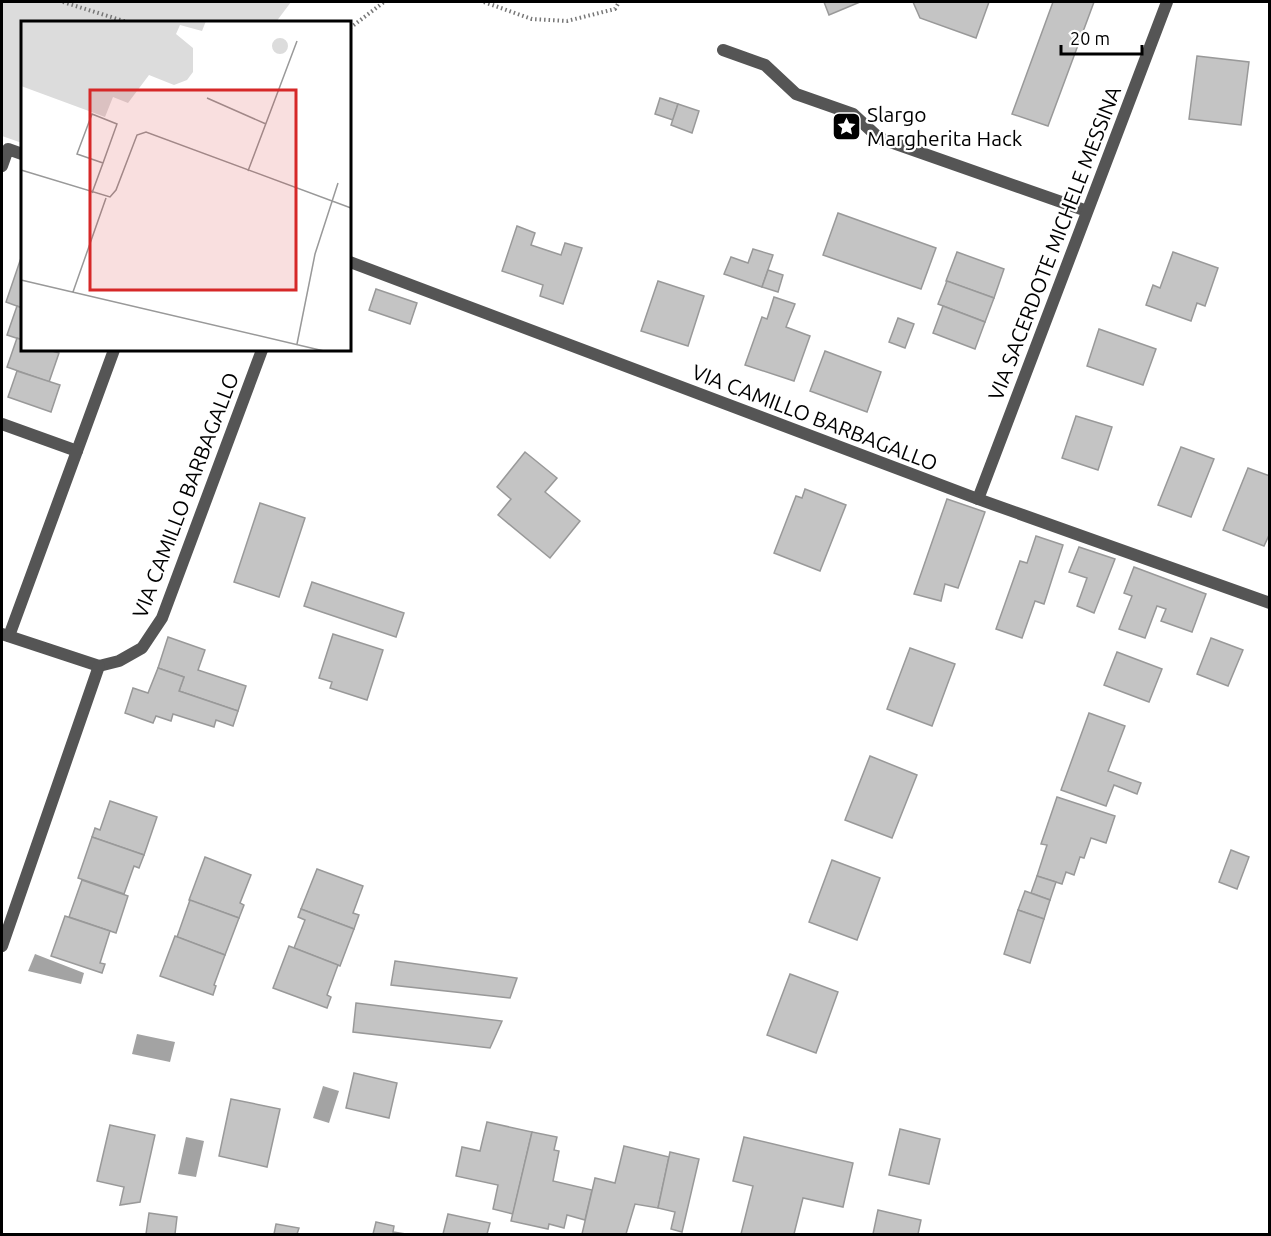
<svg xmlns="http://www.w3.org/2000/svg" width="1271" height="1236" font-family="Ubuntu,sans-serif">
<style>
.green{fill:#dcdcdc}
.water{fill:#a3a3a3}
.building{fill:#c4c4c4;stroke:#999;stroke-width:1.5}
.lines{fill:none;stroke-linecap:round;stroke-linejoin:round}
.path{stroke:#777;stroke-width:4;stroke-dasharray:1.5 3;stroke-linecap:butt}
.lane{stroke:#555;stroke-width:12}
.street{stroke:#555;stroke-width:12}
.labels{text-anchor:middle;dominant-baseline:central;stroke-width:4.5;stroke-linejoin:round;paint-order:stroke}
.poi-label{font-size:21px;fill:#000;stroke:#fff;text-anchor:start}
.street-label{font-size:21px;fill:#000;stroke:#fff}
.inset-road{fill:none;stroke:#999;stroke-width:1.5}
.view{fill:#d62828;fill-opacity:0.15;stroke:#d62828;stroke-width:3}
.inset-edge{fill:none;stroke:#000;stroke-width:3}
</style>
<rect width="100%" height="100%" fill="#fff"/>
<polygon class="green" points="2,2 291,2 276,22 22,22 22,143 2,136"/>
<g class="water">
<polygon points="35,954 84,973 81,984 28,971"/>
<polygon points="137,1034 175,1042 170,1062 132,1054"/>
<polygon points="323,1086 339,1091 329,1123 313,1118"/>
<polygon points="186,1137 204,1141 196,1177 178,1174"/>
</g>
<g class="building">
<polygon points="824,2 860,2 829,15"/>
<polygon points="913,2 989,2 976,38 920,18"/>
<polygon points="1053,2 1094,2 1048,126 1012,114"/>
<polygon points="1197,56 1249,62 1241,125 1189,119"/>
<polygon points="660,98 678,104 673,120 655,114"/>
<polygon points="678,104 699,111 692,133 671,125"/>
<polygon points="838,213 936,248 921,289 823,255"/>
<polygon points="517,226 535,233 531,245 561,255 565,243 582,248 563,304 540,296 543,285 502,271"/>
<polygon points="753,249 773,255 762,287 724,274 731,257 748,263"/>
<polygon points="957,252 1004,269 994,298 946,281"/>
<polygon points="1173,252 1218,268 1205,306 1197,303 1191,321 1146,305 1153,285 1160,288"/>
<polygon points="22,255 22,308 6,302"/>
<polygon points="768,270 783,275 778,292 762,287"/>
<polygon points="658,281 704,296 688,346 641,331"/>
<polygon points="947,281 994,298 985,322 938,304"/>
<polygon points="376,289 417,303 410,324 369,310"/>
<polygon points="774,297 795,304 786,327 810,336 794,381 745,365 762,317 767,319"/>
<polygon points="17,306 22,308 22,340 7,335"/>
<polygon points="943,306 985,322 975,349 933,333"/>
<polygon points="898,318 914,324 905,348 889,342"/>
<polygon points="1099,329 1156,349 1143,385 1087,366"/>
<polygon points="17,338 22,340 22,350 49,350 59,353 49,382 7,367"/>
<polygon points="825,351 881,372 867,412 810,391"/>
<polygon points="17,371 60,385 51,412 8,397"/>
<polygon points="1076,416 1112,427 1098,470 1062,458"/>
<polygon points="1181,447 1214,459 1191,517 1158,505"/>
<polygon points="525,452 557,478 545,492 580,521 550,558 498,515 511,499 497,487"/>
<polygon points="1248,468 1270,476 1270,533 1264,546 1223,530"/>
<polygon points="805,489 846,505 820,571 774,553 796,496 802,498"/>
<polygon points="947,499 985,512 958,588 945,584 941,601 914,594"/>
<polygon points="260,503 305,518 279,597 234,582"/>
<polygon points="1036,536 1063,545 1044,604 1035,601 1022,638 996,629 1020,561 1027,563"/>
<polygon points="1079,547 1115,559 1094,613 1077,606 1087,578 1069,572"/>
<polygon points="1134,567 1206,594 1192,632 1161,621 1166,609 1157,606 1145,638 1119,629 1132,596 1124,593"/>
<polygon points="312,582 404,613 396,637 304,606"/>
<polygon points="333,634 383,650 367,700 330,688 332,682 319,678"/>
<polygon points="168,637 205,650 198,670 246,686 238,711 179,691 184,677 158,668"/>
<polygon points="1211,638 1243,650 1228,686 1197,674"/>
<polygon points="910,648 955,664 932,726 887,709"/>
<polygon points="1117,652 1162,669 1149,702 1104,685"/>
<polygon points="158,668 184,677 179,691 238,711 233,726 216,720 214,727 173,714 171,721 156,716 153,723 125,713 133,688 148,693"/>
<polygon points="1089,713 1125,726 1108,771 1141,783 1137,794 1114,785 1106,806 1061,790"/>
<polygon points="870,756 917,775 892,838 845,820"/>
<polygon points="1057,797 1115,816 1106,843 1091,838 1084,858 1080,857 1074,875 1066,872 1062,884 1037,876 1047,845 1041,844"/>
<polygon points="110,801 157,817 144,855 92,837 95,828 100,830"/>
<polygon points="92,837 144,855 139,868 134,866 124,894 78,878"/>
<polygon points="1231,850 1249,857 1237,889 1219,882"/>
<polygon points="205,857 251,875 240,903 244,905 239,918 189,900"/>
<polygon points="832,860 880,878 857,940 809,922"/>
<polygon points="317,869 363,886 353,913 359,915 354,929 301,909"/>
<polygon points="1037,876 1056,882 1050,900 1031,893"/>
<polygon points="82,880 128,896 116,933 69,917"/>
<polygon points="1025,891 1050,900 1044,919 1018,910"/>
<polygon points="190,900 239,918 225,955 177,937"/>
<polygon points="301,909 354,929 340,966 294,948 305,920 298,917"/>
<polygon points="1018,910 1044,919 1030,963 1004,954"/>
<polygon points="65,916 110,931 100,963 105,964 102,973 51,956"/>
<polygon points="175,936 225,955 214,985 216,986 213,995 160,976"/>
<polygon points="289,946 338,965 327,995 331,997 327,1008 273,988"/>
<polygon points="395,961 517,978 510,998 391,985"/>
<polygon points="790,974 838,992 816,1053 767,1035"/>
<polygon points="356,1003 502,1021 490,1048 353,1032"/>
<polygon points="354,1073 397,1083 389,1118 346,1108"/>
<polygon points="231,1099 280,1109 267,1167 219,1156"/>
<polygon points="487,1122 532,1132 513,1214 493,1209 498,1185 456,1176 462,1147 480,1151"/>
<polygon points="110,1125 155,1135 140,1202 120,1205 124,1187 97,1181"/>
<polygon points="900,1129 940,1139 929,1184 889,1175"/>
<polygon points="532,1132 557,1137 554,1150 559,1151 553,1181 592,1190 585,1220 567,1215 564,1228 549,1224 548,1229 511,1221"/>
<polygon points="744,1137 853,1163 843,1207 803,1198 794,1234 741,1234 753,1186 733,1181"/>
<polygon points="624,1146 669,1157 658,1208 635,1204 626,1234 582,1234 595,1178 615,1183"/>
<polygon points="670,1152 699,1159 682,1232 671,1229 675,1212 658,1208"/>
<polygon points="878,1210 921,1220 918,1234 873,1234"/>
<polygon points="149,1213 177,1217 175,1234 146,1234"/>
<polygon points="448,1214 490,1223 487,1234 443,1234"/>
<polygon points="376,1222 394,1226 393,1232 406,1234 373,1234"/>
<polygon points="276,1224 299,1228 297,1234 274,1234"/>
</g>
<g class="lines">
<g class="path">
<polyline points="63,2 127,22"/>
<polyline points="484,2 532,19 567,21 615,9 619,2"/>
<polyline points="350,28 384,2"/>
</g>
<g class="lane">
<polyline points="2,166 8,149 22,154"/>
<polyline points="2,424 77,451 114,350"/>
<polyline points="9,636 77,451"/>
</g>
<g class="street">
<polyline points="723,50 765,65 796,94 853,114 879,138 1087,211"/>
<polyline points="350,262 978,499 1270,603"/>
<polyline points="978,499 1167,2"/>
<polyline points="2,634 99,666 119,661 142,648 162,618 262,350"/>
<polyline points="2,946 99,666"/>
</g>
</g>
<defs>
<symbol id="sight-square" viewBox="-11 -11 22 22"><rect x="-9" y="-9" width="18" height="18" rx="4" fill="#000" stroke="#fff"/><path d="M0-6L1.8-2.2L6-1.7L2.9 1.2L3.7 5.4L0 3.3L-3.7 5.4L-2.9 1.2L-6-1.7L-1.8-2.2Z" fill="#fff"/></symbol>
</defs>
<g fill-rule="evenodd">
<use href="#sight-square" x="830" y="110" width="33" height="33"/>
</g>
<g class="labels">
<g class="poi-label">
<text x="867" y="114">Slargo<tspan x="867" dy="24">Margherita Hack</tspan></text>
</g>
<g class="street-label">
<text transform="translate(1054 243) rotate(-69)">VIA SACERDOTE MICHELE MESSINA</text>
<text transform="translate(815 417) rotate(21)">VIA CAMILLO BARBAGALLO</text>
<text transform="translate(185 495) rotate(-69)">VIA CAMILLO BARBAGALLO</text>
</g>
</g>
<g transform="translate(21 21)">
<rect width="330" height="330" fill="#fff"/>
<path d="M185 0 181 10 159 4 155 13 172 27V51L166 59 153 64 128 54 107 82 92 76 84 96 0 65V1ZM251 25a8 8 0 1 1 16 0a8 8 0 1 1-16 0Z" fill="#dcdcdc"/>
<path class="inset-road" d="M186 77 245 103M71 93 96 103 82 142 56 133ZM0 149 89 176 95 169 116 114 125 111 330 187M227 150 276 20M71 172 82 142M0 259 303 330M52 271 85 177M276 323 294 233 317 162"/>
<path class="view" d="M69 69H275V269H69Z"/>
<rect width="330" height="330" class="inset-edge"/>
</g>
<rect width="1271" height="1236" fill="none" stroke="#000000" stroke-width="6"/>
<path d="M1061 45v9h81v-9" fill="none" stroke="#000000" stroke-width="3"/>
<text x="1070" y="45" font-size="18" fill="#000000" stroke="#ffffff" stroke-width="4.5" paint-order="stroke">20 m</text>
</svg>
